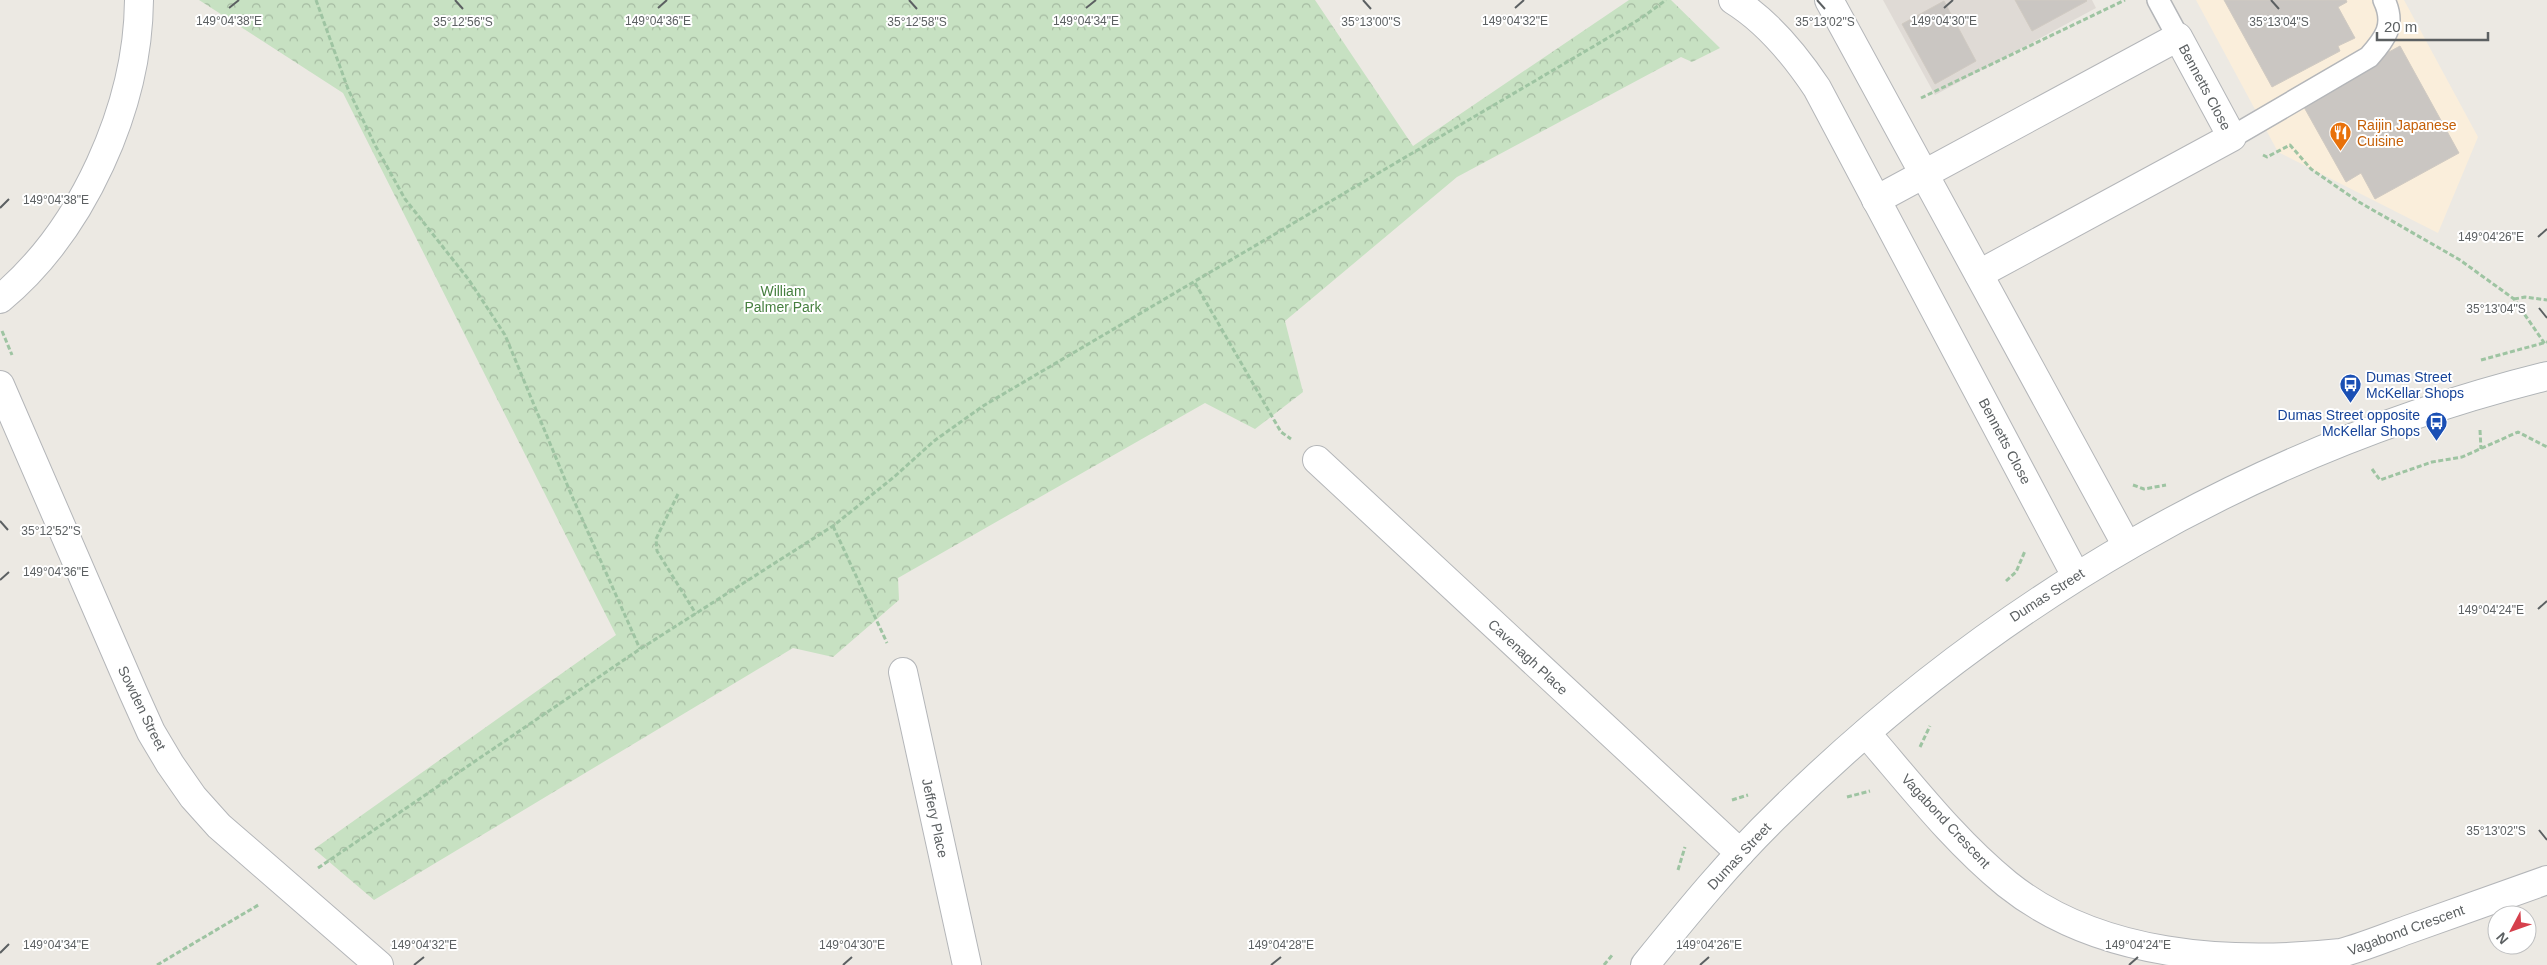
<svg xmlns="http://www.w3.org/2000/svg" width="2547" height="965" font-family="Arial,sans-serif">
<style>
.commercial{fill:#faeedb}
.education{fill:#dfdad5}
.park{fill:url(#park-crowns)}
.building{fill:#cac6c2;stroke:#d0cac2}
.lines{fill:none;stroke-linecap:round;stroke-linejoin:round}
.lane-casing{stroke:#b4b6b9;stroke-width:24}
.street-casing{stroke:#b4b6b9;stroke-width:30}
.secondary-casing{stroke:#b0b4b7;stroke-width:30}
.path{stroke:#9ec4a2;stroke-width:3;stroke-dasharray:5 2.5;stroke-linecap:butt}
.lane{stroke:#fff;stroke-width:21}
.street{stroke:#fff;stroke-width:28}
.secondary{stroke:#fff;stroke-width:28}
.path-bridge{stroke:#9ec4a2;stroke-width:3;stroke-dasharray:5 2.5;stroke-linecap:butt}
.ticks{fill:none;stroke:#5c6062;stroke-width:2}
.labels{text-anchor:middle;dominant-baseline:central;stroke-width:4;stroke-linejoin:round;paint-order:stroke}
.street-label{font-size:14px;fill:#5c6062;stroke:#fff}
.food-label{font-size:14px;fill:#c56008;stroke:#fff;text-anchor:start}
.park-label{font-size:14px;fill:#457f3e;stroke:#fff}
.transit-label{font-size:14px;fill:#164399;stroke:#fff;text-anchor:start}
.ticks-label{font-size:12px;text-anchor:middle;fill:#5c6062;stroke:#fff;stroke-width:4;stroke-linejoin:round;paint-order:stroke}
</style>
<defs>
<pattern id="park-crowns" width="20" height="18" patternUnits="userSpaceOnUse" patternTransform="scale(1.25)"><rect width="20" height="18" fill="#c7e1c2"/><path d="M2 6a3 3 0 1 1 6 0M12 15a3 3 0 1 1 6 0" fill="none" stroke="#a5baa1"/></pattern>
</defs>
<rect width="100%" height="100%" fill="#ece9e3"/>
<polygon class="commercial" points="2196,0 2404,0 2478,137 2438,233 2278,152"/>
<polygon class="education" points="1883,0 2092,0 2096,8 1935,95"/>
<polygon class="park" points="199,0 1315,0 1413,146 1629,0 1671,0 1720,48 1692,62 1681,57 1457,177 1285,321 1303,392 1255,429 1205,403 898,578 899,600 833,657 793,648 374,900 314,849 616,635 343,93"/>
<g class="building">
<polygon points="2015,0 2086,0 2087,1 2032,31"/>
<polygon points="2224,0 2346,0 2347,2 2338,7 2355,38 2338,46 2340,51 2272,87"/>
<polygon points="1944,1 1976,61 1935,84 1902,24"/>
<polygon points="2400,46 2459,153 2375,199 2361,173 2346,182 2300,100"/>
</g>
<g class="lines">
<defs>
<g id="lane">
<polyline points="2158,0 2178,37"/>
<path d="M2232 137 2369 57C2385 39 2396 25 2384 0"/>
</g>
<g id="street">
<path d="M1733 0C1767 21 1795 55 1817 88L2076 576"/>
<polyline points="1829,0 2127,546"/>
<polyline points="1876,200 2178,37 2232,137 1979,274"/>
<path d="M0 299C83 230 138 107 139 0"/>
<polyline points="0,385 133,692 151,732 170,764 193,797 219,826 379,965"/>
<polyline points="1317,460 1740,853"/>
<polyline points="903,672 967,965"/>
<path d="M1866 733C1911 785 1954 841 2007 884 2098 957 2229 965 2341 953 2363 947 2385 938 2407 930 2454 913 2500 897 2547 880"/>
</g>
<path id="secondary" d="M1645 965C1688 912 1731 859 1780 812 1993 602 2256 448 2547 376"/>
</defs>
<use href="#lane" class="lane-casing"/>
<use href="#street" class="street-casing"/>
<use href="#secondary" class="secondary-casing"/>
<g class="path">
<polyline points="316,0 348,89 375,145 405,199 469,280 505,335 571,494 640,649"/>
<polyline points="1921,98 2125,0"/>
<polyline points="2263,155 2267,157 2290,145 2311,169 2359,202 2460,260 2514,299 2545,344"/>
<polyline points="1195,283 1281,432 1291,439"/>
<polyline points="2514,299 2525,297 2547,300"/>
<polyline points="2,331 12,355"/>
<polyline points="2480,430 2481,449"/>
<polyline points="2372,469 2380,480 2432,462 2462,457 2518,432 2547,447"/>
<polyline points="2133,485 2144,489 2166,485"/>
<polyline points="678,494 656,539 657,551 696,614"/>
<polyline points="833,526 887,643"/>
<polyline points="2006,581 2016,572 2025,551"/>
<polyline points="1920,747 1930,726"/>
<polyline points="1847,797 1870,791"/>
<polyline points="1732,800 1748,795"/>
<polyline points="318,868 640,649 833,526 894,477 934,441 983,406 1640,19 1666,0"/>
<polyline points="1678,870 1685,847"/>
<polyline points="157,965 260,904"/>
<polyline points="1604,965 1613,954"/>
</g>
<use href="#lane" class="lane"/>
<use href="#street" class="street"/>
<use href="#secondary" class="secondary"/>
<polyline class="path-bridge" points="2481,360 2547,342"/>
</g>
<path class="ticks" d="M455 0 463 9M909 0 917 9M1363 0 1371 9M1817 0 1825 9M2271 0 2279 9M229 8 239 0M658 8 667 0M1086 8 1096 0M1515 8 1524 0M1944 8 1953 0M0 208 9 199M2538 237 2547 229M2539 308 2547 318M0 521 8 530M0 580 9 572M2538 609 2547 601M2539 830 2547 840M0 953 9 944M414 965 424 957M843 965 852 957M1271 965 1281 957M1700 965 1709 957M2129 965 2138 957"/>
<defs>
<symbol id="restaurant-pin" viewBox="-11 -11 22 30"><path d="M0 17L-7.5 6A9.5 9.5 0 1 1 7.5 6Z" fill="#e8710a" stroke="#fff"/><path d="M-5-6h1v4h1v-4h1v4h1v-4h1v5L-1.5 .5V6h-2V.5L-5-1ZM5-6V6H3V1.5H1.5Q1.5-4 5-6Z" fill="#fff"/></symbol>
<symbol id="bus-pin" viewBox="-11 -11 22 30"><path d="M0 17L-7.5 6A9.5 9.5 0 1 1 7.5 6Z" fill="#1a4fb4" stroke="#fff"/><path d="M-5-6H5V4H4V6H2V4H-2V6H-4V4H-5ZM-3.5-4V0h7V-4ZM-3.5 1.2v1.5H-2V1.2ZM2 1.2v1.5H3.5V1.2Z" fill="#fff"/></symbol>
</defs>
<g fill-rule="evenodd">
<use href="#restaurant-pin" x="2328" y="120" width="25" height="34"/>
<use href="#bus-pin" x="2338" y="372" width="25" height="34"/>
<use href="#bus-pin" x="2424" y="410" width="25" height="34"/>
</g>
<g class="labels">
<g class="street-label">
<text transform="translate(2205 87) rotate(62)">Bennetts Close</text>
<text transform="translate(2005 441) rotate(62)">Bennetts Close</text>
<text transform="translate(2047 595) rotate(-33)">Dumas Street</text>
<text transform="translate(1528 657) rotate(43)">Cavenagh Place</text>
<text transform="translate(142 708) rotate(64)">Sowden Street</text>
<text transform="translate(935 818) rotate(78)">Jeffery Place</text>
<text transform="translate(1946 821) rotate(47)">Vagabond Crescent</text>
<text transform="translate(1739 856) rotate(-47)">Dumas Street</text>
<text transform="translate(2406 930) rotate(-20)">Vagabond Crescent</text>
</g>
<g class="food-label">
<text x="2357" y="125">Raijin Japanese<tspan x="2357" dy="16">Cuisine</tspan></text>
</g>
<g class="park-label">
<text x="783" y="291">William<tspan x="783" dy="16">Palmer Park</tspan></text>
</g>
<g class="transit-label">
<text x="2366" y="377">Dumas Street<tspan x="2366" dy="16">McKellar Shops</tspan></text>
<text x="2420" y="415" text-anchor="end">Dumas Street opposite<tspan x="2420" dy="16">McKellar Shops</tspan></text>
</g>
</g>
<g class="ticks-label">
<text x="229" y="25">149°04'38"E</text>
<text x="658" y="25">149°04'36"E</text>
<text x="1086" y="25">149°04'34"E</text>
<text x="1515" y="25">149°04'32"E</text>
<text x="1944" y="25">149°04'30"E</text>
<text x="463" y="26">35°12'56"S</text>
<text x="917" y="26">35°12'58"S</text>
<text x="1371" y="26">35°13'00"S</text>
<text x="1825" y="26">35°13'02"S</text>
<text x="2279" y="26">35°13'04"S</text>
<text x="56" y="204">149°04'38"E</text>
<text x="2491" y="241">149°04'26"E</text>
<text x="2496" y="313">35°13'04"S</text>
<text x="51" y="535">35°12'52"S</text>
<text x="56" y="576">149°04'36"E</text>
<text x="2491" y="614">149°04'24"E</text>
<text x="2496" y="835">35°13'02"S</text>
<text x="424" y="949">149°04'32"E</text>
<text x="852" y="949">149°04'30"E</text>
<text x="1281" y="949">149°04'28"E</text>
<text x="1709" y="949">149°04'26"E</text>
<text x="2138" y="949">149°04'24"E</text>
<text x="56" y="949">149°04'34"E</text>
</g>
<g transform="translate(2512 930) rotate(229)"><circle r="24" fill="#ffffff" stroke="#bebfc0"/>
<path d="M0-4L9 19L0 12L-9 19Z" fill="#d6404c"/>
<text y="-8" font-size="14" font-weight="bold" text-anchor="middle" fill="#5c6062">N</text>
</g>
<path d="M2377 32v8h111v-8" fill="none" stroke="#5c6062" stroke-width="2.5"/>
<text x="2384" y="32" font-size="15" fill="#5c6062" stroke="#ffffff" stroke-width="4" paint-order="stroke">20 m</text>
</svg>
